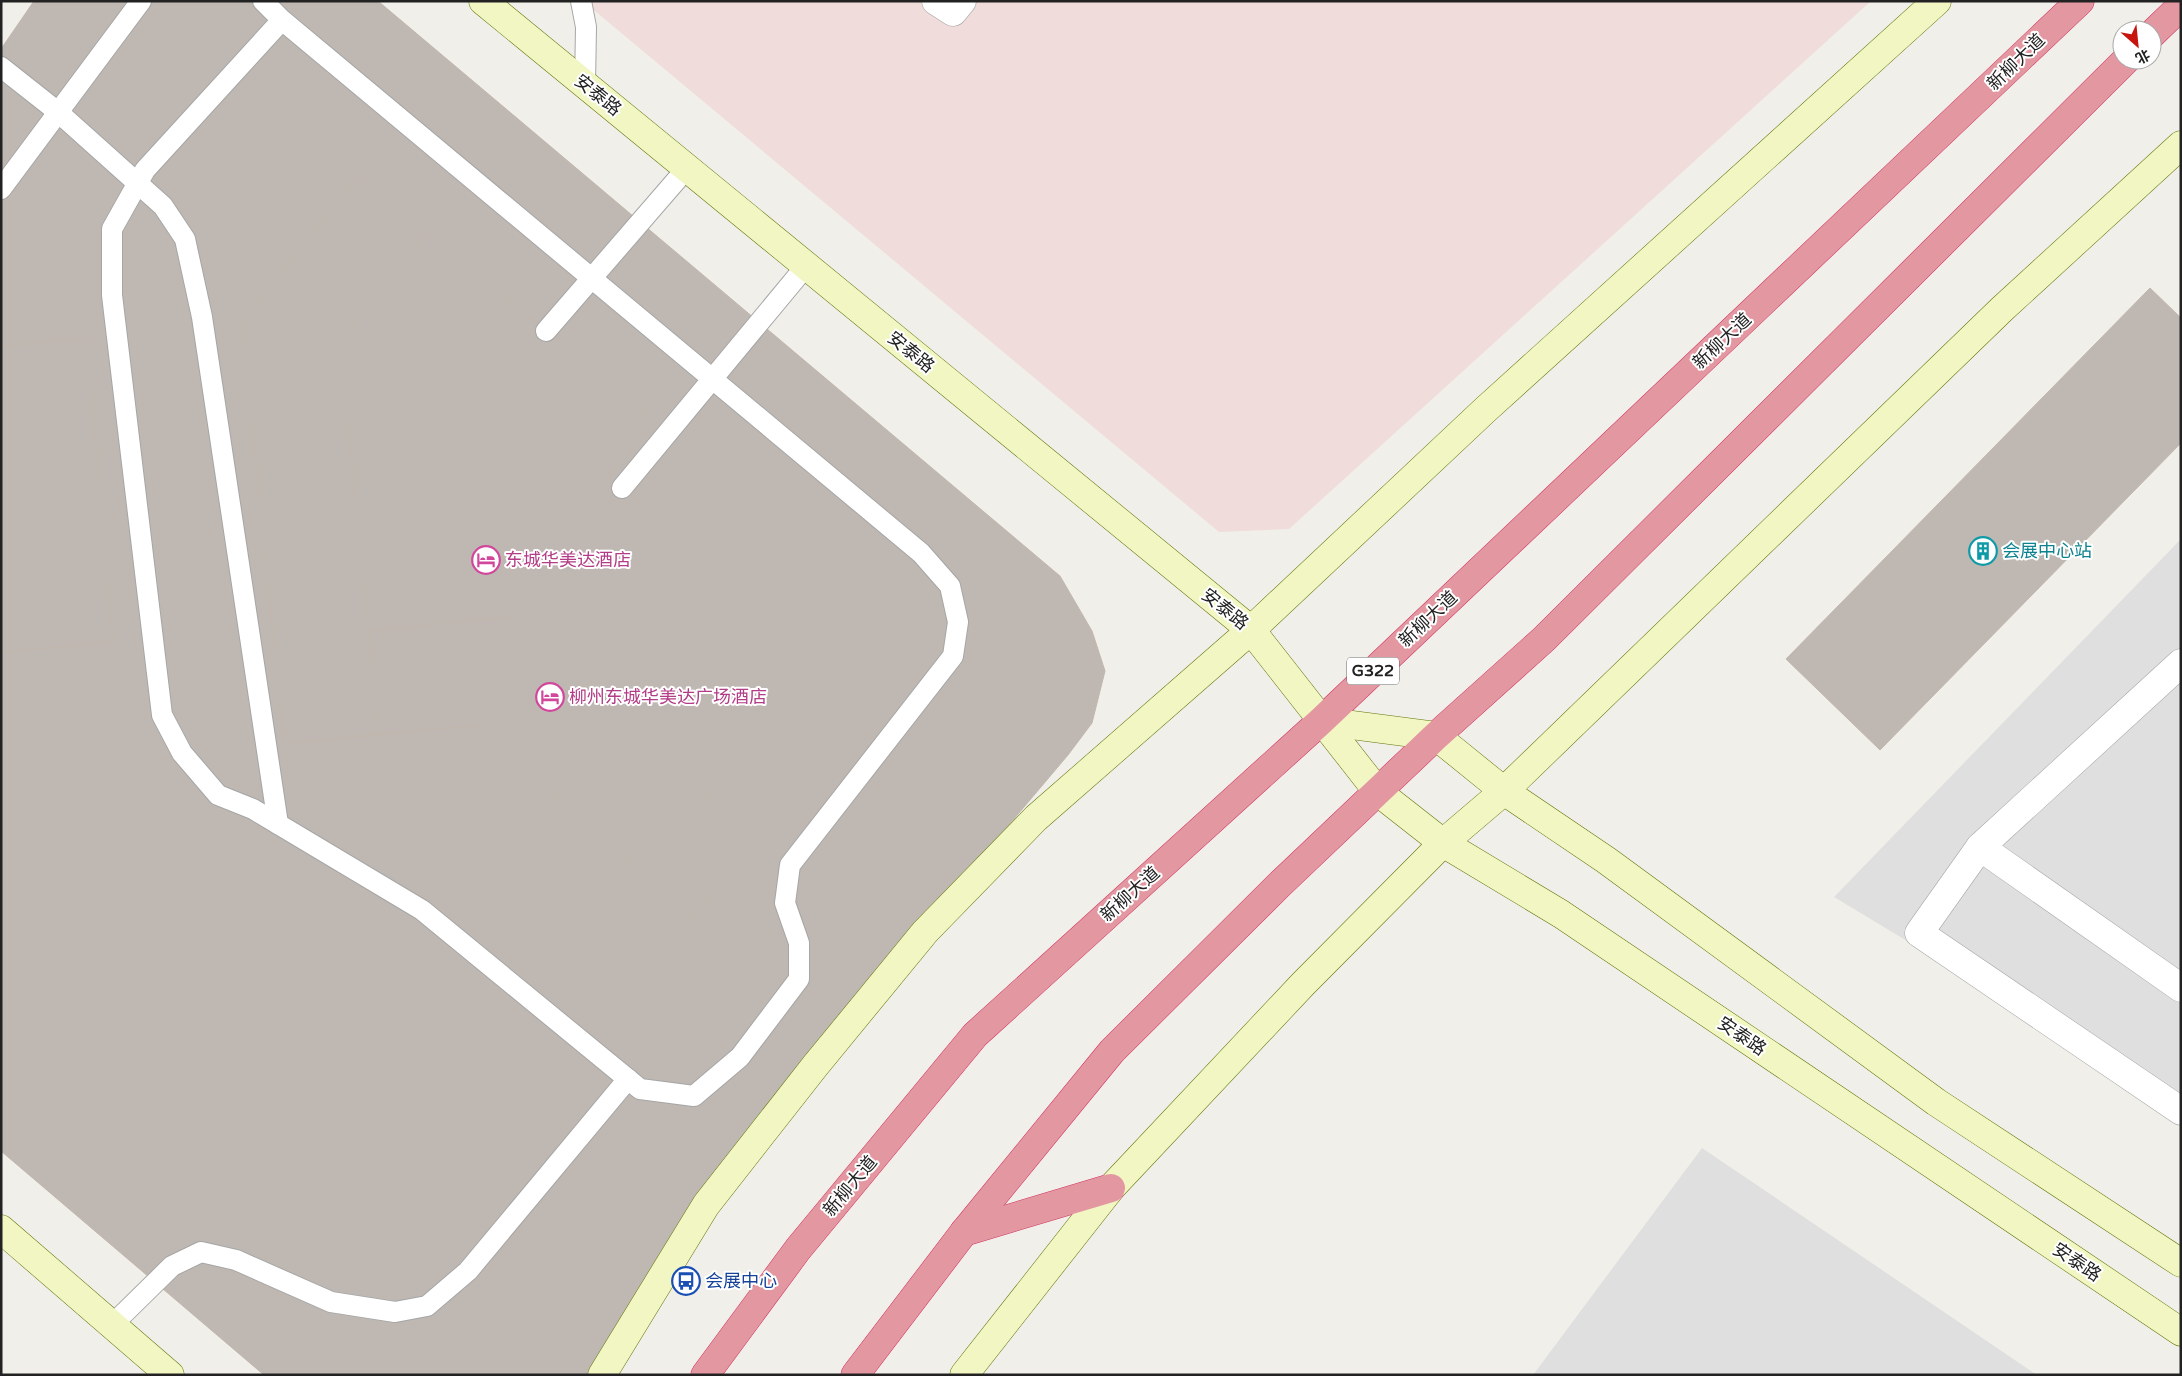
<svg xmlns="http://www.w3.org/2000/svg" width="2182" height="1376" font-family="'Varela Round','Noto Sans SC',sans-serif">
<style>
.residential{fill:#e0dfdf}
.commercial{fill:#f0dcda}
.building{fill:#bfb8b2;stroke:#c2b7ac}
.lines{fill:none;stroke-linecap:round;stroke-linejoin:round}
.lane-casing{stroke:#a6a6a6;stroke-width:22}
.street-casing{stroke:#a6a6a6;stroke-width:29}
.secondary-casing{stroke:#65750c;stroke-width:29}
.highway-casing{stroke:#d13463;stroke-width:29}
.lane{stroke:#fff;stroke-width:20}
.street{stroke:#fff;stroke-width:28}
.secondary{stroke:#f1f6c2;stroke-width:28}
.highway{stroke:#e397a1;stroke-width:28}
.labels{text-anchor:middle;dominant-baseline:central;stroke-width:4;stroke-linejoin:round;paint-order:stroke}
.shield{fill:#fff;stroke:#646464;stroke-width:1}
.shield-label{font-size:16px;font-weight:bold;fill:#222}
.street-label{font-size:18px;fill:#222;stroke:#fff}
.culture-label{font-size:18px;fill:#0d838f;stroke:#fff;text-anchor:start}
.hotel-label{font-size:18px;fill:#b23c85;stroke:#fff;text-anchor:start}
.transit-label{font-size:18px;fill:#164399;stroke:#fff;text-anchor:start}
</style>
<rect width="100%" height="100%" fill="#f1efe9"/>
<g class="residential">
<polygon points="2181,539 2181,1106 1834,897"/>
<polygon points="1702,1148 2037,1375 1533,1375"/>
</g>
<polygon class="commercial" points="583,1 1871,1 1289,529 1219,532"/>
<g class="building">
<polygon points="34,1 378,1 1060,576 1092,631 1105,671 1092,723 1068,755 745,1137 587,1375 264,1375 1,1151 1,49"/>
<polygon points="358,177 653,420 608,476 792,632 710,735 738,762 705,796 758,844 691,917 477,725 284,744 242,321"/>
<polygon points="358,177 428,232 340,342 379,734 284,744 242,321"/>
<polygon points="2150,288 2181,318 2181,443 1880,750 1786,659"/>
<polygon points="87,338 113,642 1,652 1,346"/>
<polygon points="507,617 758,844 691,917 477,725 379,734 369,631"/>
</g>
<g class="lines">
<defs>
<g id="lane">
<polyline points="263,1 282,20 921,553 950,586 958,622 953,656 790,865 785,903 799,943 799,979 740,1057 694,1096 640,1089 422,910 253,809 218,795 182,753 162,715 112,295 112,229 145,170 282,20"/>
<polyline points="581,1 586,27 585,84"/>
<polyline points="1,67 58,112 163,206 185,239 202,317 278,824"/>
<polyline points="1,189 141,1"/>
<polyline points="546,331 687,168"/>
<polyline points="622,488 806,266"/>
<polyline points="112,1325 172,1266 201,1252 236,1260 331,1302 395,1312 427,1306 468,1271 628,1079"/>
</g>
<g id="street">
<polyline points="936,1 953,12 962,1"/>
<polyline points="2181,663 1980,847 1919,933 2181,1111"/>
<polyline points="1980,847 2181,988"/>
</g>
<g id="secondary">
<polyline points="483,1 1251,630 1378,792 1443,843 1561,914 2181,1332"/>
<polyline points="1321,721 1436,736 1504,791 1606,860 1936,1102 2181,1263"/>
<polyline points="1,1229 170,1375"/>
<polyline points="602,1375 706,1205 815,1066 925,932 1036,818 1251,630 1485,410 1937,1"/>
<polyline points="964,1375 1111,1188 1303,984 1443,843 1504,791 2002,309 2181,145"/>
</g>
<g id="highway">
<polyline points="2152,34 2181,6"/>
<polyline points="964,1232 1111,1188"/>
<polyline points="705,1375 798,1249 975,1035 1321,721 2080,1"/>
<polyline points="855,1375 964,1232 1112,1051 1279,885 1436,736 1544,639 2126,60"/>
</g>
</defs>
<use href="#lane" class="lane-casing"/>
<use href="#street" class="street-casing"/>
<use href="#secondary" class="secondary-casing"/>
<use href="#highway" class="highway-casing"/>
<use href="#lane" class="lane"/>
<use href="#street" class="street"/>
<use href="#secondary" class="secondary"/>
<use href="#highway" class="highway"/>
</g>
<defs>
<symbol id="building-ring" viewBox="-11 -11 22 22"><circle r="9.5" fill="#fff" stroke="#0f9aa8" stroke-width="1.5"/><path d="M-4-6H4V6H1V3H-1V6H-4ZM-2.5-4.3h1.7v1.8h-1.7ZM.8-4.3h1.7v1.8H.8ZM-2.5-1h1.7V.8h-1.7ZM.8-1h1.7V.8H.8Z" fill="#0f9aa8"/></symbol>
<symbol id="hotel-ring" viewBox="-11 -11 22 22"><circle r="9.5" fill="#fff" stroke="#d1479c" stroke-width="1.5"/><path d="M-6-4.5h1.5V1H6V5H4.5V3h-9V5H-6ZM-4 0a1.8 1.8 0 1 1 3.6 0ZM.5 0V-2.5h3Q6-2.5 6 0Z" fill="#d1479c"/></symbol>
<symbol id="bus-ring" viewBox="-11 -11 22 22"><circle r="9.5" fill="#fff" stroke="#1a4fb4" stroke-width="1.5"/><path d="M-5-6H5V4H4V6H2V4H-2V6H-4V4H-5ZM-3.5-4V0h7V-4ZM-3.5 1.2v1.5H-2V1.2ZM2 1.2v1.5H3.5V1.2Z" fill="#1a4fb4"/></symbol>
</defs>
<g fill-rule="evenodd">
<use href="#building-ring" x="1967" y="535" width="32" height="32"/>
<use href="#hotel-ring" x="470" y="544" width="32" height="32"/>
<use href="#hotel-ring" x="534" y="681" width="32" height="32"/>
<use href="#bus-ring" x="670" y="1265" width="32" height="32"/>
</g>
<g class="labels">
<rect class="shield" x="1347" y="657.5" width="52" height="27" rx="4"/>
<g class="shield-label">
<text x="1373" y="671">G322</text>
</g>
<g class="street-label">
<text transform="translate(2016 62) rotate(-44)">新柳大道</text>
<text transform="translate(598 95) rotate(39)">安泰路</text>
<text transform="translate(1722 341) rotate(-43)">新柳大道</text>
<text transform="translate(911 352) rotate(39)">安泰路</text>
<text transform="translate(1225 609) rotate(39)">安泰路</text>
<text transform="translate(1428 619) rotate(-43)">新柳大道</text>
<text transform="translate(1130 894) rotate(-42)">新柳大道</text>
<text transform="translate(1742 1036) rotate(34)">安泰路</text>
<text transform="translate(850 1186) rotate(-50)">新柳大道</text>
<text transform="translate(2077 1262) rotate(34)">安泰路</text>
</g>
<g class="culture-label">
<text x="2002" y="551">会展中心站</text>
</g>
<g class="hotel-label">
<text x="505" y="560">东城华美达酒店</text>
<text x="569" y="697">柳州东城华美达广场酒店</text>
</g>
<g class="transit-label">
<text x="705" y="1281">会展中心</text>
</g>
</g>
<rect width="2182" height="1376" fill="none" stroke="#222222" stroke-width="5"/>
<g transform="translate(2137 45) rotate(153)"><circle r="24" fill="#ffffff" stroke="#a7a7a7"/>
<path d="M0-4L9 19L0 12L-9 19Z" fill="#c7150d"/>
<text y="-8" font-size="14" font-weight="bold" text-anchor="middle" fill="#222222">北</text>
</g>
</svg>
